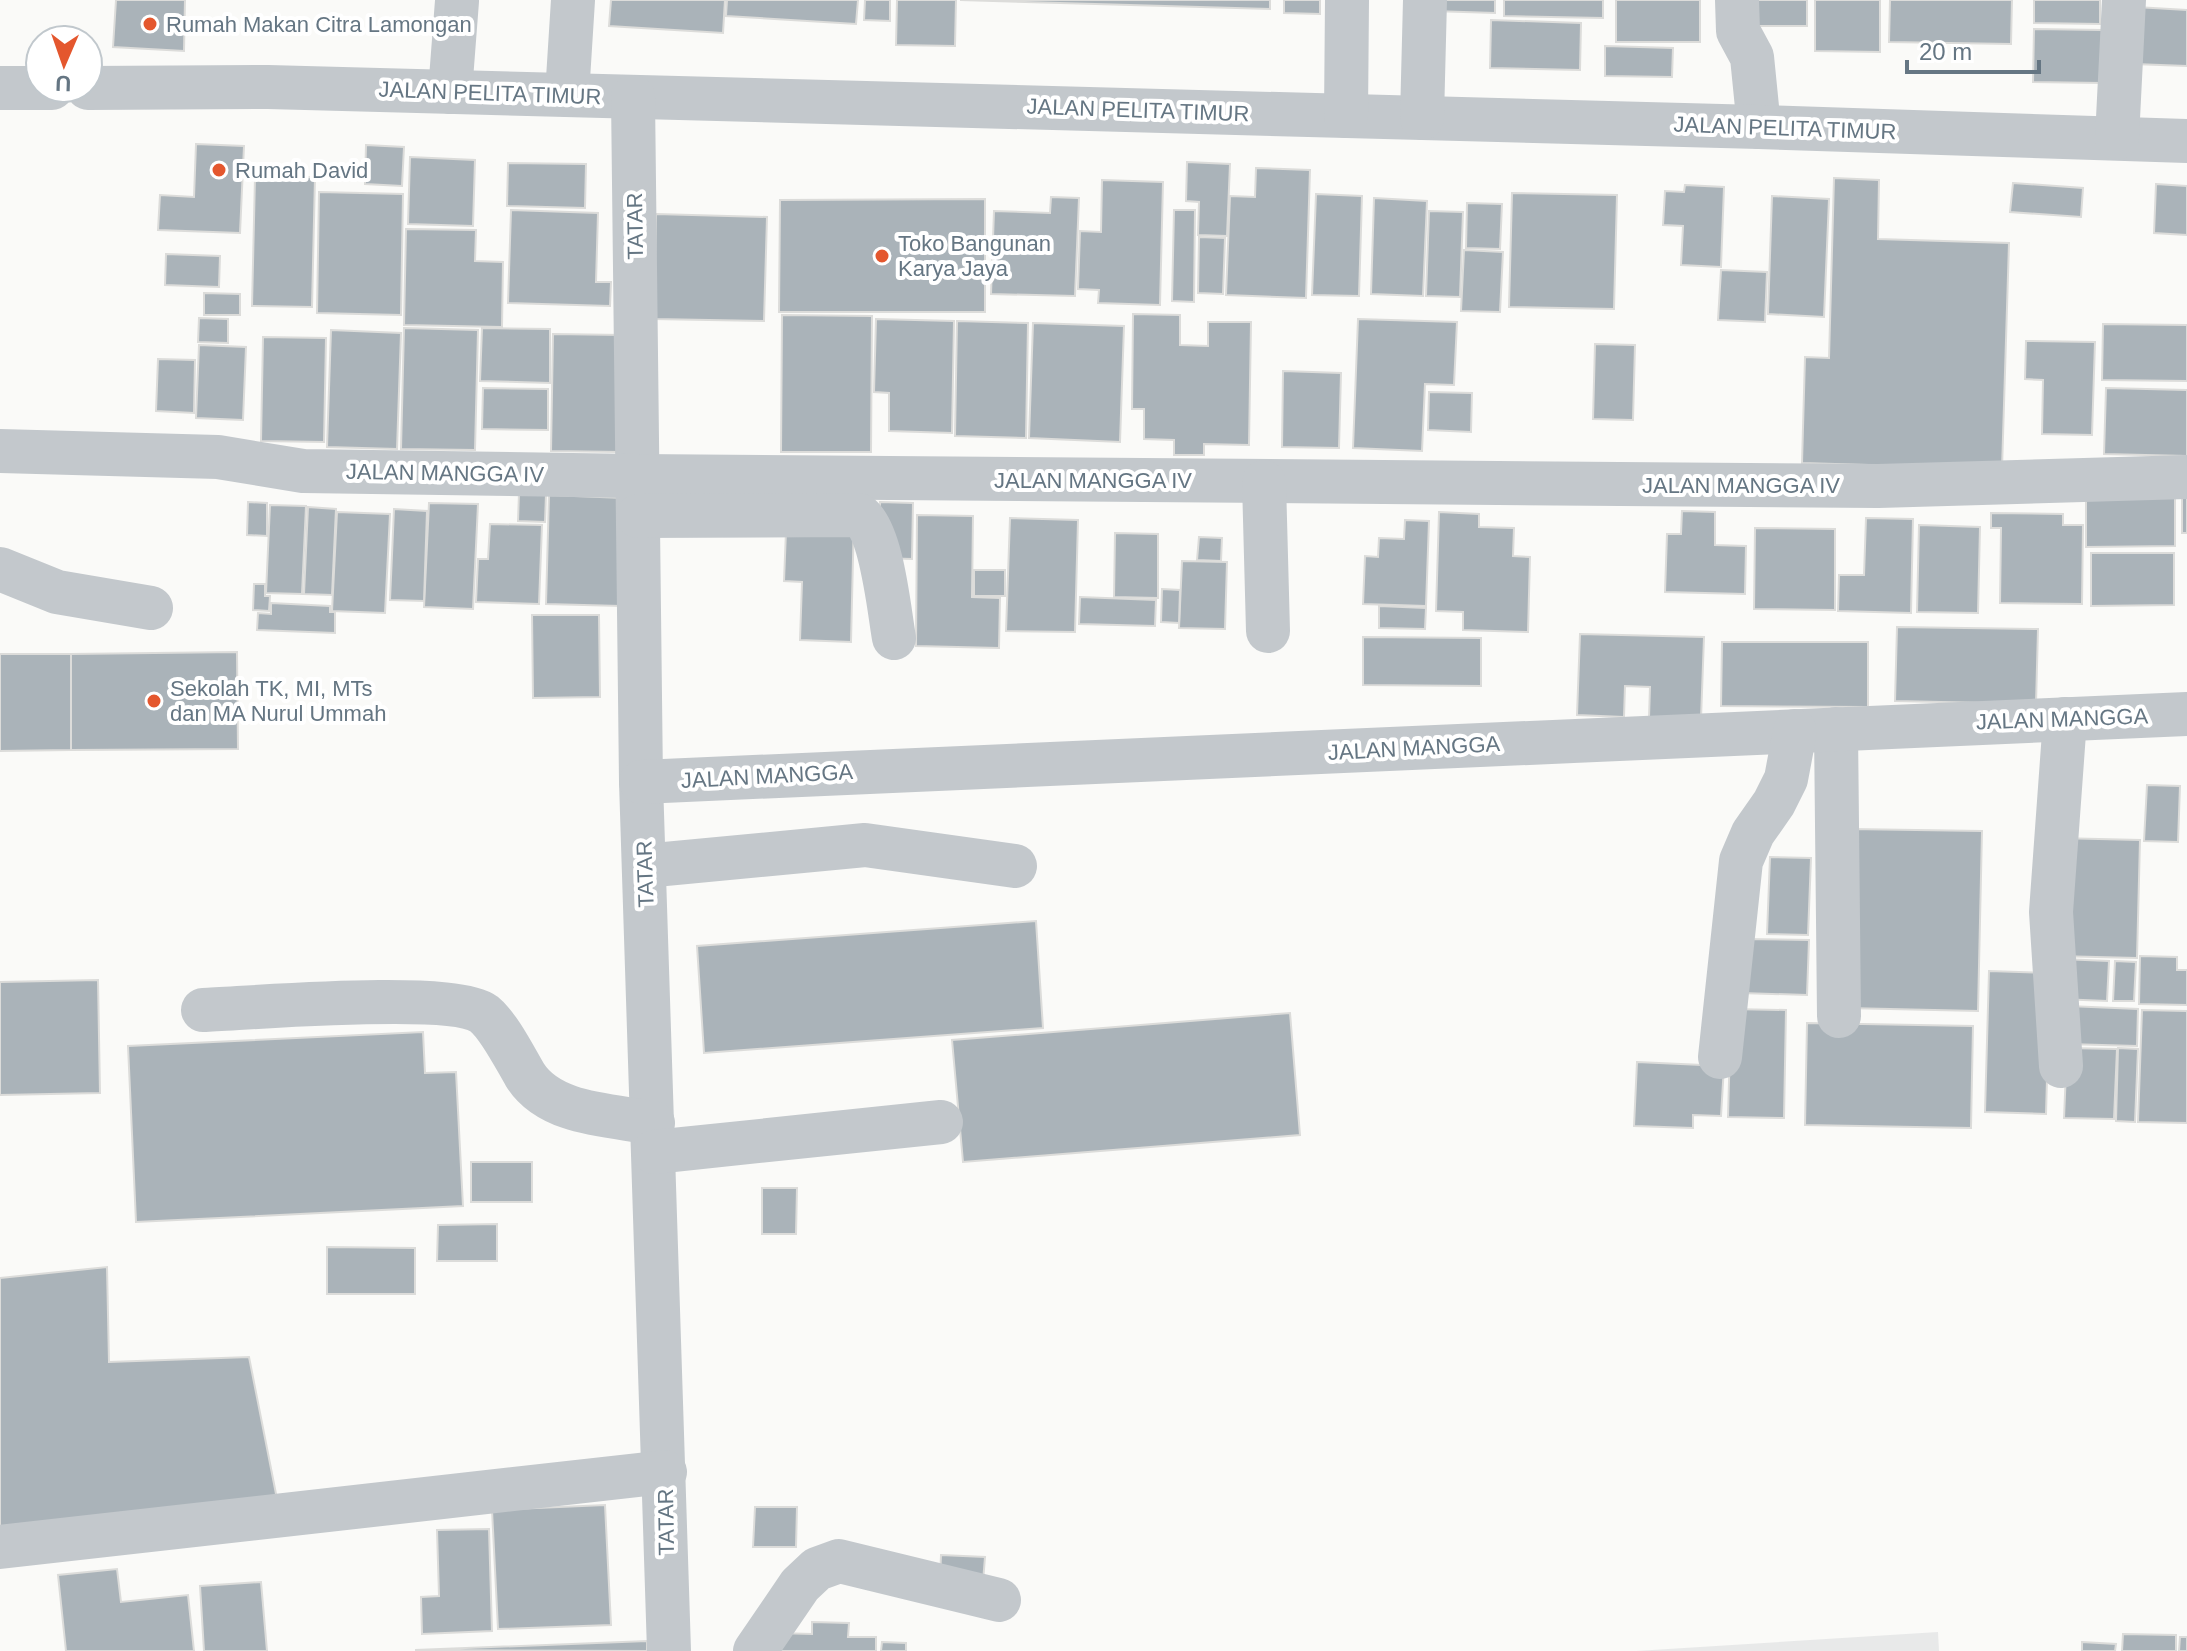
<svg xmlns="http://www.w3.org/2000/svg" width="2187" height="1651" font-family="Helvetica,sans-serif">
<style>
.built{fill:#e8e9e9}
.building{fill:#aab3b9;stroke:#dcdcda;stroke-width:2}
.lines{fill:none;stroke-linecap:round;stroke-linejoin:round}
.minor{stroke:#c3c8cc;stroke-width:44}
.poi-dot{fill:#e4572e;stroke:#fff;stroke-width:3}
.labels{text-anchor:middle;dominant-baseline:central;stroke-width:8;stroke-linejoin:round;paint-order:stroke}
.poi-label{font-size:22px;fill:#657683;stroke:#fff;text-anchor:start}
.street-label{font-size:22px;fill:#657683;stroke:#fff}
</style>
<rect width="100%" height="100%" fill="#fafaf8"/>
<polygon class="built" points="1938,1632 1939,1651 1636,1651"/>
<g class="building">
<polygon points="116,0 185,0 184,51 113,47"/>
<polygon points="611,0 725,0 723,33 609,26"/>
<polygon points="727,0 858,0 856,24 726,16"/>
<polygon points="865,0 890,0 890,21 864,20"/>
<polygon points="897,0 956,0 955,46 896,45"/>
<polygon points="960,0 1270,0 1270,9"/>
<polygon points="1284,0 1320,0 1320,14 1284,13"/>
<polygon points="1432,0 1495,0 1495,13 1432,11"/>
<polygon points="1504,0 1603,0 1603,18 1504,16"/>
<rect x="1616" y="0" width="84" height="42"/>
<rect x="1749" y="0" width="58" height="26"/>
<polygon points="1815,0 1880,0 1880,52 1815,51"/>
<polygon points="1890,0 2012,0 2011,44 1889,42"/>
<polygon points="2034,0 2100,0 2100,24 2034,23"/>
<polygon points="2136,7 2187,10 2187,66 2134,64"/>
<polygon points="1491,20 1581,23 1580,70 1490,68"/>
<polygon points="2034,29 2102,30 2101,83 2033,82"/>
<polygon points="1605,46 1673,48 1672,77 1605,76"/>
<polygon points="196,144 244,146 240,233 158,230 160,195 194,197"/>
<polygon points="366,145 404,147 402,186 365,184"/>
<polygon points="410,157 475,160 473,226 408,224"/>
<polygon points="1187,162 1230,164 1227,236 1198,235 1199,202 1186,201"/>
<polygon points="508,163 586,164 585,208 507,206"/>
<polygon points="1256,168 1310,170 1306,298 1226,295 1230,196 1255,197"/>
<polygon points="255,177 315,177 312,307 252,306"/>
<polygon points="1834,178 1879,180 1878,239 2009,243 2002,469 1802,463 1805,357 1829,358"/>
<polygon points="1102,180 1163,182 1160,305 1098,303 1099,290 1078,289 1080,231 1101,232"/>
<polygon points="2013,183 2083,188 2081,217 2010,212"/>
<polygon points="2156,184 2187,186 2187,235 2154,233"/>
<polygon points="1685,185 1724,187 1721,267 1681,265 1683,226 1663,225 1665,191 1684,192"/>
<polygon points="319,192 403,194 401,315 317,313"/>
<polygon points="1512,193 1617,195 1614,309 1509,307"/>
<polygon points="1316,194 1362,196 1359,296 1312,295"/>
<polygon points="1772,196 1829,199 1824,317 1768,314"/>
<polygon points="1051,197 1079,198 1075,296 991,294 994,211 1050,213"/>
<polygon points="1374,198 1427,201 1423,296 1371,294"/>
<polygon points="985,199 985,312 779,312 780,200"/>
<polygon points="1467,203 1502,204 1500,249 1466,248"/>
<polygon points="511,210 598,213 596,282 611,282 610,306 508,303"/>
<polygon points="1174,210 1195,210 1194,302 1172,301"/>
<polygon points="1429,211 1463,212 1460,297 1426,296"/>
<polygon points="656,214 767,217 764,321 654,319"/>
<polygon points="406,229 476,230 475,261 503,262 502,327 404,325"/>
<polygon points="1199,237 1225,238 1223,294 1198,293"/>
<polygon points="1464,250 1503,252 1500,312 1461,311"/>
<polygon points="166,254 220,256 219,287 165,285"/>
<polygon points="1721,270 1767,272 1765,322 1718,320"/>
<polygon points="204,293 240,294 240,315 204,315"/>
<polygon points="1133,314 1180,315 1180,345 1208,346 1208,322 1251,322 1249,445 1204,444 1204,455 1174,455 1174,440 1144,439 1144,409 1132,409"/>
<polygon points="782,315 872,316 871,452 781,452"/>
<polygon points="199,318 228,319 228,343 198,342"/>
<polygon points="876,319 954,321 952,433 889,431 889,393 874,392"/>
<polygon points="1358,319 1457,322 1454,385 1425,384 1422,451 1353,448"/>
<polygon points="957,321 1028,323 1026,438 955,436"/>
<polygon points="1033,323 1124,326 1120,442 1029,438"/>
<polygon points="2103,324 2187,325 2187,381 2102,380"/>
<polygon points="404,328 478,330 475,450 401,449"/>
<polygon points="482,328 550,329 550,383 480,381"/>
<polygon points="331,330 401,333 397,449 327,447"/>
<polygon points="553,334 623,335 620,452 551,451"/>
<polygon points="263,337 326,338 324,442 261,441"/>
<polygon points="2026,341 2095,342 2092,435 2042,434 2043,380 2025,379"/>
<polygon points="1595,344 1635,345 1633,420 1593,419"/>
<polygon points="199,345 246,347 243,420 196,418"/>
<polygon points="158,359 195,360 194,413 156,411"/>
<polygon points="1283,371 1341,373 1339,448 1282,447"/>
<polygon points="483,388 548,389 548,430 482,429"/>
<polygon points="2106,388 2187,390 2187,456 2104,454"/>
<polygon points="1429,392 1472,393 1471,432 1428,430"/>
<rect x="2182" y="487" width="5" height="46"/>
<polygon points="519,493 546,494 545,522 518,521"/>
<polygon points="2086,494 2175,494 2175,546 2086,547"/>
<polygon points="549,495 625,498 621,606 546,604"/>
<polygon points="248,502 267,503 267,536 247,535"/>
<polygon points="880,502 913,503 912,559 879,558"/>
<polygon points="429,503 478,504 473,609 424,607"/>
<polygon points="270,505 306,506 302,594 266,593"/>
<polygon points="308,507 336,509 332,595 304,594"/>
<polygon points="394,509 427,511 424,601 390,600"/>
<polygon points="1682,511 1715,512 1715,545 1746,546 1745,594 1665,592 1667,534 1681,534"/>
<polygon points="337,512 390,514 385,613 332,611"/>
<polygon points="1439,512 1479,514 1479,527 1514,528 1513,556 1530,557 1528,632 1463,630 1463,612 1436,611"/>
<polygon points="1991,513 2063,514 2063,525 2083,525 2082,604 2000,603 2001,528 1991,528"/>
<polygon points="917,515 973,516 972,597 1000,598 999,648 916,646"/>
<polygon points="854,517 851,642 800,640 802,582 784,581 786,531"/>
<polygon points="1010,518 1078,520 1075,632 1006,631"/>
<polygon points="1866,518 1913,519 1911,613 1838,611 1839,575 1864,575"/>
<polygon points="1405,520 1429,521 1426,606 1363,604 1365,556 1378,557 1379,538 1404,539"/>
<polygon points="490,524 542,525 539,604 476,602 478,559 488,559"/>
<polygon points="1919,525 1980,527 1978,613 1917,612"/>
<polygon points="1755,528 1835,529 1835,610 1754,609"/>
<polygon points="1115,533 1158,534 1158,598 1114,597"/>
<polygon points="1199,537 1222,538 1221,561 1197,560"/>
<polygon points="2091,553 2174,553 2174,605 2091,606"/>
<polygon points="1182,561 1227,562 1225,629 1179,628"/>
<rect x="974" y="570" width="31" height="26"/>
<polygon points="254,584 265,584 265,596 270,596 269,611 253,610"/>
<polygon points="1162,589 1180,590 1179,623 1161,622"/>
<polygon points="1080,597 1156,600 1155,626 1079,624"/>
<polygon points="271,603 330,606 330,612 335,612 335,633 257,630 258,613 271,614"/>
<polygon points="1379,606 1426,608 1425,629 1379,628"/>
<polygon points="532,615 599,615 600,697 533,698"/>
<polygon points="1897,627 2038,629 2036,704 1895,701"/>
<polygon points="1580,634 1704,637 1701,719 1649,718 1650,687 1625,686 1624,717 1577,715"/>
<polygon points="1363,637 1481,638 1481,686 1363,685"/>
<polygon points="1722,642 1868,642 1868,707 1721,706"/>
<polygon points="237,652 238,749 71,750 71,654"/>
<polygon points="0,654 71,654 71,750 0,751"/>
<polygon points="2147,785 2180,786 2178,842 2144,841"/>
<polygon points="1850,829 1982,831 1978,1011 1846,1008"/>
<polygon points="2057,838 2140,840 2137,958 2056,956"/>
<polygon points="1770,857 1811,858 1808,935 1767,934"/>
<polygon points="1036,921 1043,1028 704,1053 697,946"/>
<polygon points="1743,939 1809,940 1807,995 1741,993"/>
<polygon points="2140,956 2177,957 2177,970 2187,970 2187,1005 2139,1004"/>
<polygon points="2061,959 2109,961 2107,1001 2059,999"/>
<polygon points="2115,961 2136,962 2134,1001 2113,1001"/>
<polygon points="1989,971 2050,973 2046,1114 1985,1112"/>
<polygon points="98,980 100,1093 0,1095 0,982"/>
<polygon points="2068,1006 2138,1009 2137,1046 2067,1044"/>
<polygon points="1731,1009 1786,1010 1784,1118 1728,1117"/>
<polygon points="2142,1010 2187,1011 2187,1123 2138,1122"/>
<polygon points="1290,1013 1300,1135 963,1162 952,1040"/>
<polygon points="1807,1023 1973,1026 1971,1128 1805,1125"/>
<polygon points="423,1032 425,1073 456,1072 463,1206 136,1222 128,1046"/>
<polygon points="2067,1048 2117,1049 2114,1119 2064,1118"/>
<polygon points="2118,1048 2138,1049 2135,1122 2116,1121"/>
<polygon points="1637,1062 1724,1066 1721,1116 1693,1115 1693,1128 1634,1126"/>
<rect x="471" y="1162" width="61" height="40"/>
<polygon points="762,1188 797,1188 796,1234 762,1234"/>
<polygon points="497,1224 497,1261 437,1261 438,1225"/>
<polygon points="327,1247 415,1248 415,1294 327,1294"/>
<polygon points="107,1267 109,1362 249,1357 277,1499 0,1532 0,1278"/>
<polygon points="605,1505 611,1625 498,1629 492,1510"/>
<polygon points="755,1507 797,1507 796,1547 753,1547"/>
<polygon points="489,1529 492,1631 422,1634 421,1597 439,1596 437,1530"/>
<polygon points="941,1555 985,1557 983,1582 940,1579"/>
<polygon points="117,1569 121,1602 188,1595 194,1651 66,1651 58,1575"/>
<polygon points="261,1582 267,1651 204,1651 200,1586"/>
<polygon points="812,1622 849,1623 848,1637 876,1637 876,1651 777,1651 777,1633 812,1634"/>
<polygon points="2123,1634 2176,1635 2176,1651 2122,1651"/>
<polygon points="2180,1637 2187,1637 2187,1651 2179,1651"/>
<polygon points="647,1641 647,1651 415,1650"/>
<polygon points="882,1642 906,1643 906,1651 881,1651"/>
<polygon points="2082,1642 2116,1644 2115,1651 2082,1651"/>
</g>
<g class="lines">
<g class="minor">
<polyline points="1737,0 1738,31 1752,57 1759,127"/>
<polyline points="0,88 52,88"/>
<polyline points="88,88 268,87 1759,127 2187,141"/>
<polyline points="450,92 457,1"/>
<polyline points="567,95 573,0"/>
<polyline points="633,97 641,782 669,1651"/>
<polyline points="1346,116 1347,0"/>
<polyline points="1422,118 1425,0"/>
<polyline points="2117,138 2124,0"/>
<polyline points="0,451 218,457 303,471 637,476 1878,486 2187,477"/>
<polyline points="1264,482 1268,631"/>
<path d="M638 516 859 515C882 531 889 610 894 638"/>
<polyline points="0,569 57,592 151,608"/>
<polyline points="1836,729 1839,1016"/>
<polyline points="641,782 2187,714"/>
<polyline points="644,866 865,845 1015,866"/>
<path d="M203 1010C252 1008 452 991 484 1014 499 1026 515 1058 525 1075 550 1115 611 1115 653 1123"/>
<polyline points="1720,1057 1741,861 1753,833 1774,803 1786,779 1795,731"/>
<polyline points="2061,1066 2051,912 2065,719"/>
<polyline points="654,1152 941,1122"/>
<polyline points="0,1547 665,1472"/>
<polyline points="755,1651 800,1585 817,1569 839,1561 999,1600"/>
</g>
</g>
<g class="poi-dot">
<circle cx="150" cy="24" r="8"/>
<circle cx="219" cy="170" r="8"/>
<circle cx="882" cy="256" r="8"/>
<circle cx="154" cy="701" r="8"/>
</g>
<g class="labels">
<g class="poi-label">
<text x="166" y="24">Rumah Makan Citra Lamongan</text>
<text x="235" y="170">Rumah David</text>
<text x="898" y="243">Toko Bangunan<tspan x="898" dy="25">Karya Jaya</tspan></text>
<text x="170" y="688">Sekolah TK, MI, MTs<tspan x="170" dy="25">dan MA Nurul Ummah</tspan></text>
</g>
<g class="street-label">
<text transform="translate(490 93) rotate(2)">JALAN PELITA TIMUR</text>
<text transform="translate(1138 110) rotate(2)">JALAN PELITA TIMUR</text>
<text transform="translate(1785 128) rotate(2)">JALAN PELITA TIMUR</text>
<text transform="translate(635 226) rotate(-91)">TATAR</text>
<text transform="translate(445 473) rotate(1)">JALAN MANGGA IV</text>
<text x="1093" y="480">JALAN MANGGA IV</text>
<text x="1741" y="485">JALAN MANGGA IV</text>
<text transform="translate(2062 719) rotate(-2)">JALAN MANGGA</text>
<text transform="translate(1414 748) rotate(-3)">JALAN MANGGA</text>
<text transform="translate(767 776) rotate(-3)">JALAN MANGGA</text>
<text transform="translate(645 874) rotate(-92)">TATAR</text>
<text transform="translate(666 1522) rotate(-91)">TATAR</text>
</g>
</g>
<g transform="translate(64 64) rotate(182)"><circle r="38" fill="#ffffff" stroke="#c1c8cd" stroke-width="2"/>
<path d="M0-6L14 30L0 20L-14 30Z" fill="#e4572e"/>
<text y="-12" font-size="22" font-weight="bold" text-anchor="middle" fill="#657683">U</text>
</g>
<path d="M1907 60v12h132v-12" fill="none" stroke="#657683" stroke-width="4"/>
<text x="1919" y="60" font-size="24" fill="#657683" stroke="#ffffff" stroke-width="6" paint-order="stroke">20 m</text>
</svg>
